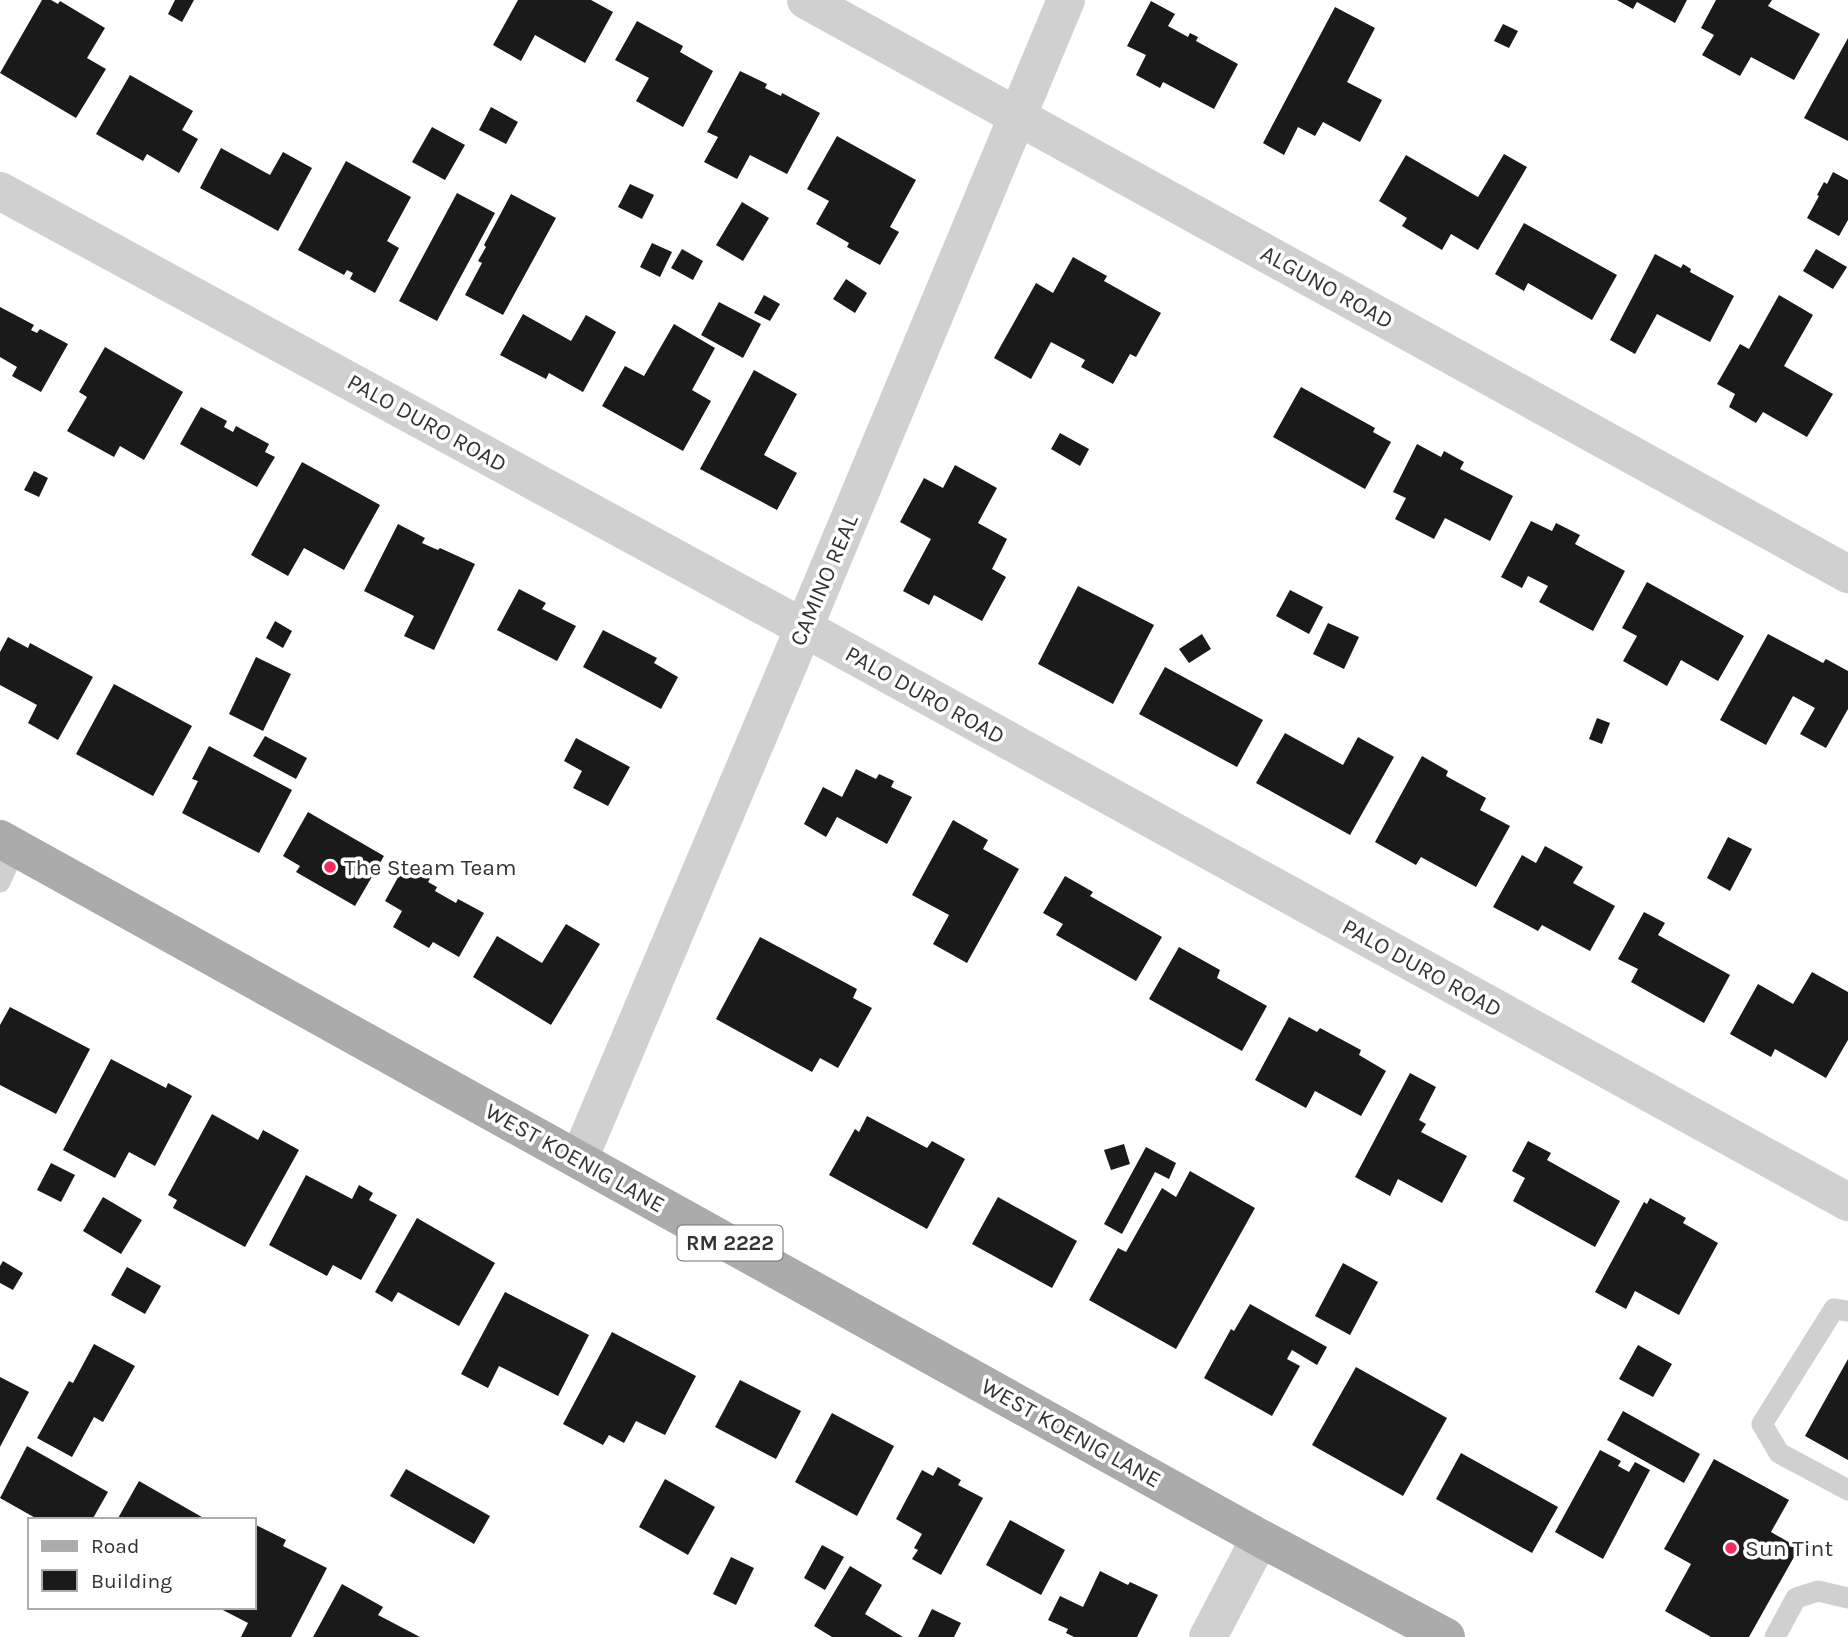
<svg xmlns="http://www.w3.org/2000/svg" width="1848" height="1637" font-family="Karla,sans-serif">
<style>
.building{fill:#1a1a1a}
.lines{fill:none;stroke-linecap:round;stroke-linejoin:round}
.lane{stroke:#d0d0d0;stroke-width:21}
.street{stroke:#d0d0d0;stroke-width:38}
.primary{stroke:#ababab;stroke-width:38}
.poi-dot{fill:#f52a5f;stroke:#fff;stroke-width:2.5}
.labels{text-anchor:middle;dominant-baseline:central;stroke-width:7;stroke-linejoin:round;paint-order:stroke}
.shield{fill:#fff;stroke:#707070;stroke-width:2}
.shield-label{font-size:21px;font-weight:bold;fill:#333}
.street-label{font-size:23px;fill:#333;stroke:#fff}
.poi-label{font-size:23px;fill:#333;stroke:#fff;text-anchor:start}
</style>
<rect width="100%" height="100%" fill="#fff"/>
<g class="building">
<polygon points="42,0 51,0 58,4 60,1 105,28 87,58 106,69 76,118 0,73"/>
<polygon points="175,0 194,0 182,22 168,14"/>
<polygon points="518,0 591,0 613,12 585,63 535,35 521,61 493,45"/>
<polygon points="1617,0 1687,0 1675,23 1637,2 1633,9"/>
<polygon points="1716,0 1772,0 1768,6 1820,34 1794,80 1751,57 1740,76 1702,55 1714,35 1701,28"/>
<polygon points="1151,1 1175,14 1168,26 1188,37 1190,33 1198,37 1196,41 1238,64 1214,109 1163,82 1160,88 1136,75 1146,55 1127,46"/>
<polygon points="1335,7 1375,28 1347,82 1382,100 1360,142 1323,122 1315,136 1298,127 1284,155 1263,143"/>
<polygon points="637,21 683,46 680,52 713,71 683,127 636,101 649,78 615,60"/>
<polygon points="1503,24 1518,31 1509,48 1494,41"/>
<polygon points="1848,38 1848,141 1804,118"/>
<polygon points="740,71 767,84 765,88 781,96 782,93 820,113 787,174 750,155 737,179 704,162 718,137 707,132"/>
<polygon points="130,75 193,111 182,130 198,139 179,173 147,154 143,161 96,134"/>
<polygon points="491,107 518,122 506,144 479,130"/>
<polygon points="432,127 465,145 445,180 412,162"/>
<polygon points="837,136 916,180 890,227 899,232 880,265 847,247 849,243 816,224 829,201 807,189"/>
<polygon points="221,148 270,175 283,152 312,168 278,231 200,188"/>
<polygon points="1504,154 1527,167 1478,250 1451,234 1442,250 1402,226 1407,218 1379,201 1406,155 1478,197"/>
<polygon points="346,161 411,197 387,241 399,248 375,293 350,279 353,273 347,270 344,275 298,250"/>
<polygon points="1833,172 1848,180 1848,220 1839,236 1807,218 1819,196 1817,195 1824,182 1827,184"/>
<polygon points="630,184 654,195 642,219 618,207"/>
<polygon points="457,193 495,213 437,321 399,301"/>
<polygon points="511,194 556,218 503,315 465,295 482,263 478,261 486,247 484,245"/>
<polygon points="742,202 769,218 743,261 716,245"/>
<polygon points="1524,223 1617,275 1592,320 1528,283 1524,291 1495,274"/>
<polygon points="652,243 672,252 660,277 640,267"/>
<polygon points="682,249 703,261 693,280 671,268"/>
<polygon points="1816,249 1847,267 1833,289 1803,271"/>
<polygon points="1655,254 1681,268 1683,264 1691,269 1690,272 1734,296 1710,342 1657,314 1635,354 1610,340"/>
<polygon points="1073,257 1107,276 1104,281 1161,313 1136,357 1130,354 1113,384 1081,367 1085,360 1051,342 1031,379 994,358 1036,283 1053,293"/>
<polygon points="846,279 867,293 855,313 833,299"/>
<polygon points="764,295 780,304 770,321 754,313"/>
<polygon points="1779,295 1813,315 1784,366 1833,394 1807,437 1763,412 1756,423 1729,407 1735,394 1717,384 1740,344 1749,349"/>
<polygon points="719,302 761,324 743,358 701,335"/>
<polygon points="0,307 34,325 31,330 37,333 40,329 68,344 41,392 12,376 17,367 0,357"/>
<polygon points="523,314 571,341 586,315 616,332 583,392 549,373 546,379 500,355"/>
<polygon points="674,324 715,348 692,390 711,401 683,451 602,406 625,366 644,376"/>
<polygon points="105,347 183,392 144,460 120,446 114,457 67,431 87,397 79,392"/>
<polygon points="754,370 797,394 764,455 797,473 777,510 700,469"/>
<polygon points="1301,387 1375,428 1373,432 1391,442 1365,489 1273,437"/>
<polygon points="201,407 227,421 224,427 233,432 236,426 269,444 265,452 275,457 257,487 180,444"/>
<polygon points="1060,433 1089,449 1080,466 1051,449"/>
<polygon points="1417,444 1441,457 1444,451 1464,462 1460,469 1513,496 1490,541 1445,518 1434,539 1395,519 1406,498 1393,492"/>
<polygon points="302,462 380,505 344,570 304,548 288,576 251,555"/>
<polygon points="955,465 997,488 978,523 1007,539 992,569 1006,577 982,621 934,595 929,605 903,591 931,539 900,522 924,478 943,488"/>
<polygon points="34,471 48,478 39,497 24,490"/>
<polygon points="1531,521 1552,531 1556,523 1580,535 1575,544 1625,571 1593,631 1539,602 1548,586 1528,576 1522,588 1501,577"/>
<polygon points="398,524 425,538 422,543 438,550 440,548 475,564 434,650 404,636 414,616 364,591"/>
<polygon points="1647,582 1744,636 1718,681 1681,660 1667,686 1623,661 1637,636 1622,628"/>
<polygon points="1078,586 1154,625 1113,704 1038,664"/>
<polygon points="519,589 546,603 542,609 576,626 557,661 497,630"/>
<polygon points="1290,590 1323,607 1309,634 1276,616"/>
<polygon points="275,621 292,631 283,648 266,638"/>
<polygon points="1328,623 1359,637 1344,669 1313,654"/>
<polygon points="603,630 657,658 654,663 678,677 661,709 583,667"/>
<polygon points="1202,634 1211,649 1189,663 1179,649"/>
<polygon points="1768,634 1823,663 1826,659 1848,671 1848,709 1826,748 1800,734 1815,708 1793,696 1766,745 1720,720"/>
<polygon points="8,637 28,648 30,643 93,677 58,740 28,723 37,705 0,685 0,652"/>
<polygon points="256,657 291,674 263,731 229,714"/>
<polygon points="1165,667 1263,720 1237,767 1139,714"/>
<polygon points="114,684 192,726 153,796 76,754"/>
<polygon points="1597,718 1610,723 1602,744 1589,739"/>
<polygon points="1285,733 1343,765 1358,737 1394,757 1350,835 1256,783"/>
<polygon points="265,736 307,758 296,779 253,756"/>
<polygon points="576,738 630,767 608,806 573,788 582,771 564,761"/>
<polygon points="209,746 292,790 259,853 182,813 198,781 192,779"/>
<polygon points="1422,756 1448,771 1446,776 1486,798 1480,810 1510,826 1476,887 1421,857 1416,865 1375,842"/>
<polygon points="856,769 876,779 879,774 894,781 891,787 912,797 887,844 837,817 826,837 804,824 823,787 842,797"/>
<polygon points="308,812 384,856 355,906 296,872 300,866 283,856"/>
<polygon points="953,820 988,840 983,849 1019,869 967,963 933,944 949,915 912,895"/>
<polygon points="1728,837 1752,849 1730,891 1707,878"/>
<polygon points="1545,846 1583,867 1573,883 1615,906 1590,951 1542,925 1538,931 1493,907 1522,855 1536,863"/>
<polygon points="407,861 432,875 428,882 437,887 435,891 456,903 458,899 484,913 459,957 433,942 429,948 393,927 402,911 385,901"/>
<polygon points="1065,876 1093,892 1090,896 1162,937 1136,981 1056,935 1063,924 1043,913"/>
<polygon points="1644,912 1665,923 1658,935 1730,975 1704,1023 1631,982 1638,969 1618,959"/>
<polygon points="566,924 600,944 551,1025 473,977 497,936 542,963"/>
<polygon points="760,937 857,989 853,998 872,1008 838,1068 820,1058 812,1072 716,1019"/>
<polygon points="1179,947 1220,970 1217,978 1267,1006 1242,1051 1149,999"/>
<polygon points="1812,972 1848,992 1848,1040 1826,1078 1775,1049 1771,1057 1730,1034 1758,984 1793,1004"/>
<polygon points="10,1007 90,1049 56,1114 0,1085 0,1025"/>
<polygon points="1289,1017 1317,1032 1320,1028 1361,1050 1359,1055 1386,1071 1361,1116 1315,1091 1306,1108 1255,1080"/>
<polygon points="111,1059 166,1088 168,1083 192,1096 155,1166 129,1152 115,1178 63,1150"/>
<polygon points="1410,1073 1436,1087 1419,1120 1426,1124 1421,1132 1467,1156 1442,1203 1398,1179 1390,1196 1355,1177"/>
<polygon points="212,1114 258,1140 263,1130 299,1150 245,1247 173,1208 177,1200 168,1195"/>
<polygon points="867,1116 927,1148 932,1141 965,1159 927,1229 829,1175 855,1129 859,1132"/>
<polygon points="1528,1141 1551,1153 1547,1160 1620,1201 1595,1247 1513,1201 1525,1178 1512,1171"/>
<polygon points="1124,1144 1130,1164 1111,1170 1104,1150"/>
<polygon points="1146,1147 1176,1163 1169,1179 1155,1172 1122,1234 1104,1224"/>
<polygon points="51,1163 75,1175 61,1202 37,1190"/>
<polygon points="1190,1171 1255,1208 1176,1349 1089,1300 1118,1248 1126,1252 1162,1188 1176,1197"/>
<polygon points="306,1175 352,1199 359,1185 373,1193 369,1200 397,1215 361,1280 333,1265 327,1276 269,1245"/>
<polygon points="103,1197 142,1220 121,1254 83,1231"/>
<polygon points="998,1197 1077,1241 1052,1288 972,1244"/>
<polygon points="1650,1198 1686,1218 1683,1223 1718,1243 1679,1315 1635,1291 1626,1309 1595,1292 1644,1202 1647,1204"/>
<polygon points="417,1218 495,1263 459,1326 398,1292 392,1302 375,1292"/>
<polygon points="3,1261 23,1273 13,1290 0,1283 0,1266"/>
<polygon points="1343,1263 1378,1282 1350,1335 1315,1316"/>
<polygon points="127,1267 161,1286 145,1314 111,1295"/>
<polygon points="505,1292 589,1335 558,1396 499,1366 488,1388 461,1374"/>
<polygon points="1250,1304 1327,1347 1317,1365 1292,1350 1287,1359 1300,1366 1272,1416 1204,1378 1231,1329 1234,1331"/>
<polygon points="612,1332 696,1376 665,1435 636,1421 624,1443 609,1435 603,1445 563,1424"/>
<polygon points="94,1344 135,1366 103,1422 94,1417 72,1457 37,1438 69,1381 73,1383"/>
<polygon points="1638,1345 1672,1364 1653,1397 1619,1379"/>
<polygon points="1848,1359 1848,1460 1805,1436"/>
<polygon points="1356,1367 1447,1418 1403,1496 1312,1445"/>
<polygon points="0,1377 29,1392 0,1447"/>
<polygon points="740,1380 801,1411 776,1459 715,1427"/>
<polygon points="1623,1411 1700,1454 1684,1483 1607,1440"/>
<polygon points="832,1413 894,1446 857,1516 795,1482"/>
<polygon points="27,1446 108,1492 92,1520 39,1520 0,1498"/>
<polygon points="1600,1450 1621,1461 1618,1466 1629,1472 1635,1462 1650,1470 1603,1559 1555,1532"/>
<polygon points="1461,1453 1558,1507 1532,1553 1436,1499"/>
<polygon points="1714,1459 1789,1500 1771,1532 1799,1548 1749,1637 1711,1637 1665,1611 1691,1564 1664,1549"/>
<polygon points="938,1467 961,1480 958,1485 983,1498 941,1575 912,1559 918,1550 914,1548 922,1534 896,1519 922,1470 933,1476"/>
<polygon points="406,1469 490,1516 474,1544 390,1496"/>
<polygon points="665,1479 715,1507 688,1555 639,1527"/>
<polygon points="139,1481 207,1520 117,1520"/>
<polygon points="1010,1520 1065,1550 1041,1595 986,1565"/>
<polygon points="254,1524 286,1540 283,1546 327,1568 291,1637 241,1637 248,1623 217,1607 254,1607"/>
<polygon points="822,1545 844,1557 825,1590 804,1578"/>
<polygon points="731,1557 754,1568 736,1605 713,1594"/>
<polygon points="850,1566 882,1585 865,1614 903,1637 832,1637 814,1626"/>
<polygon points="1100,1571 1128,1585 1130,1582 1158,1595 1137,1637 1074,1637 1066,1633 1068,1629 1048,1620 1060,1596 1083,1607"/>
<polygon points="342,1584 383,1607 378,1615 420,1637 313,1637"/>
<polygon points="932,1609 961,1623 954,1637 918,1637"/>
</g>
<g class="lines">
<g class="lane">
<polyline points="0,882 16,847"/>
<polyline points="1848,1311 1834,1309 1762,1424 1779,1453 1848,1490"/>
<polyline points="1775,1637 1796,1598 1818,1591 1848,1598"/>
</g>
<g class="street">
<polyline points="806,0 1848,574"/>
<polyline points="0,191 804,628 1848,1202"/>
<polyline points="579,1159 787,668 1066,0"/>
<polyline points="1208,1637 1260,1538"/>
</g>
<polyline class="primary" points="0,839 1260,1538 1446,1637"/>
</g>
<g class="poi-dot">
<circle cx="330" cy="867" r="7"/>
<circle cx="1731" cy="1548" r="7"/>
</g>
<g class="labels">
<rect class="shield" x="677.5" y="1225.5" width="105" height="35" rx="5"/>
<g class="shield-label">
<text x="730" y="1243">RM 2222</text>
</g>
<g class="street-label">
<text transform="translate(1327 287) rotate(29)">ALGUNO ROAD</text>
<text transform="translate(427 423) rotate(29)">PALO DURO ROAD</text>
<text transform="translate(824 580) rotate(-67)">CAMINO REAL</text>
<text transform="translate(925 695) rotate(29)">PALO DURO ROAD</text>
<text transform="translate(1422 968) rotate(29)">PALO DURO ROAD</text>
<text transform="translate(575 1158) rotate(29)">WEST KOENIG LANE</text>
<text transform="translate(1071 1433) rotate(29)">WEST KOENIG LANE</text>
</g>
<g class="poi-label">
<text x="344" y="867">The Steam Team</text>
<text x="1745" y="1548">Sun Tint</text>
</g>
</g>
<rect x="28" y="1518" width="228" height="91" fill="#ffffff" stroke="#adadad" stroke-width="2"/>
<rect x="42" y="1541" width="35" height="10" fill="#ababab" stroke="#adadad" stroke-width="2"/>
<text x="91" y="1553" font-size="21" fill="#333333">Road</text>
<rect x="42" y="1570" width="35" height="21" fill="#1a1a1a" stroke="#adadad" stroke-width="2"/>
<text x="91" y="1588" font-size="21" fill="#333333">Building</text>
</svg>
